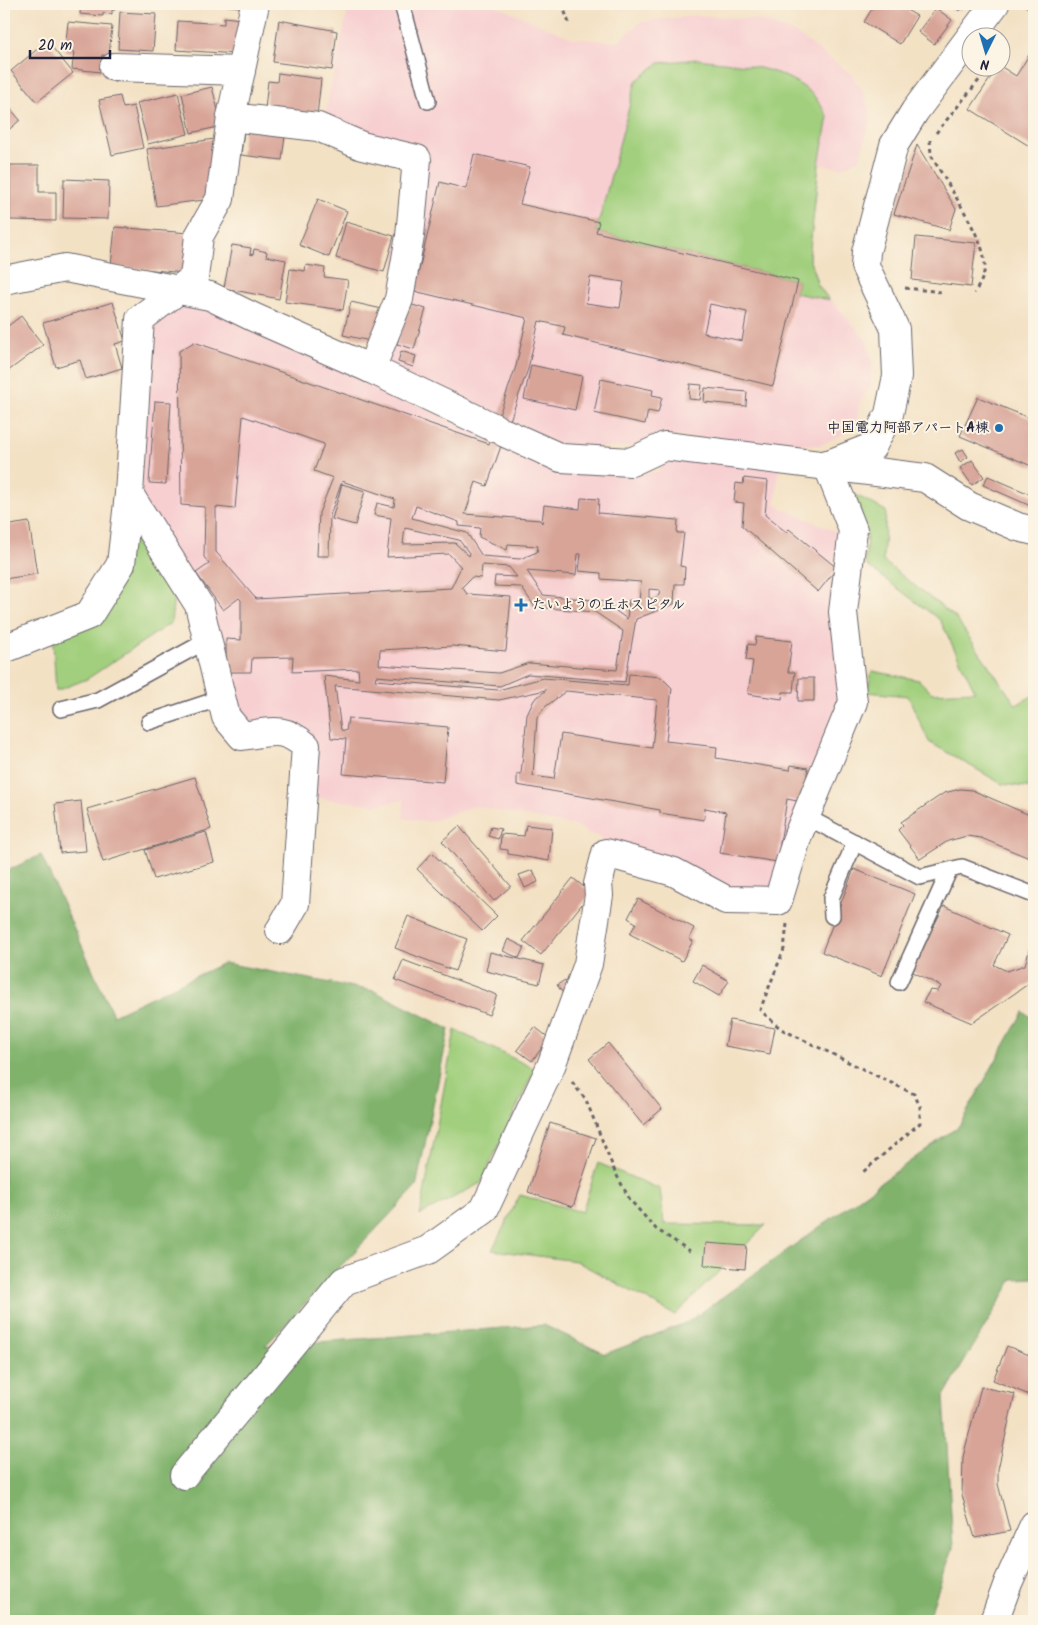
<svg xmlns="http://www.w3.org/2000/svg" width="1038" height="1625" font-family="Kalam,'Klee One',sans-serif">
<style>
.built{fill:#f7cfd1}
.green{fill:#a1cf7d;stroke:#62785c}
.forest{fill:#80b26c;stroke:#516a54}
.building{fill:#d8a498;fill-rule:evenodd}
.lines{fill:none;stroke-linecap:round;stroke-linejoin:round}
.lane-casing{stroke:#6b656b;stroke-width:18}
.street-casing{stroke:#6b656b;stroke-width:30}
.secondary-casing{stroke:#6b656b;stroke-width:30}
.path{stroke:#6b656b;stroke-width:3;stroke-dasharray:4 4;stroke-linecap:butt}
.lane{stroke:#fff;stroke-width:15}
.street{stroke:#fff;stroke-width:28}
.secondary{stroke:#fff;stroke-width:28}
.poi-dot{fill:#1f6fb2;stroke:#fcf5e5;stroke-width:2}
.labels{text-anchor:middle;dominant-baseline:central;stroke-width:4;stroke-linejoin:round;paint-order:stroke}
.poi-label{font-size:14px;font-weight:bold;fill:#22223b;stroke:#fcf5e5;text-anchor:end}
</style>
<rect width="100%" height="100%" fill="#fcf5e5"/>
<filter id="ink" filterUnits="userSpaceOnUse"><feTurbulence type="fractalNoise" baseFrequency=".02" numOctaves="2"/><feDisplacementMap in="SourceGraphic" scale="10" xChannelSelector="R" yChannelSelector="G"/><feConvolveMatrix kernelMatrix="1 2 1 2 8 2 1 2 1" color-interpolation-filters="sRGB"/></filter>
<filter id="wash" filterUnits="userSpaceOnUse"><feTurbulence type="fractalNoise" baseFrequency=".0096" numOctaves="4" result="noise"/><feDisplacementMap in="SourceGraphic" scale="20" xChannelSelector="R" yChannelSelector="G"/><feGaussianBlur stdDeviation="1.12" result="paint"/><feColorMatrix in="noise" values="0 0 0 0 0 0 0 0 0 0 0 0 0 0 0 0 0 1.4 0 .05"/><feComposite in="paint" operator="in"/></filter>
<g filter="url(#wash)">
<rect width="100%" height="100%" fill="#f3e1c4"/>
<g class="built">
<polygon points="349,4 492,4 572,38 617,42 641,22 696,15 760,20 797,34 852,75 863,92 871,116 860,159 841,168 819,164 809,258 818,285 867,341 872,361 870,387 859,404 858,427 820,445 656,436 629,447 578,448 559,445 368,356 391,298 407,152 322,126"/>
<polygon points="191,302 215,305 532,460 569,473 658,472 665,456 779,467 775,505 846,536 843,696 826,727 777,884 759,896 600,847 602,837 588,833 580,827 475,806 429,822 403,818 404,800 378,805 311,797 315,744 300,724 251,723 236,712 141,493 150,333 158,316 172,307"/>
</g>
<g class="green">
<path d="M697 59C737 64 778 65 810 92 817 98 823 109 828 117L819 164 809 258 818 285 829 300 795 293 798 281 596 232 636 81 659 63Z"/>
<polygon points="856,495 886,511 883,561 955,617 1016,705 1034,695 1034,788 1002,784 929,742 908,696 867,692 872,671 919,680 932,693 975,691 940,620 865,564 867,535"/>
<polygon points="138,523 175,587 171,623 87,679 56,691 53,641"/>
<polygon points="455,1030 535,1069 481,1183 420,1215"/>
<polygon points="598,1163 660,1189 664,1224 766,1225 675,1315 576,1261 492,1250 520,1195 582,1212"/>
</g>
<polygon class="forest" points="41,855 113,1015 224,963 374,991 449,1029 416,1187 265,1346 544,1325 605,1354 688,1322 959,1126 1023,1012 1034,1018 1034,1278 1013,1279 944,1396 953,1548 927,1621 4,1621 4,872"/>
<g id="blocks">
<g class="building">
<polygon points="81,4 115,4 115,10 112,10 112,14 103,13 103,16 80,14"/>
<polygon points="213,4 239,4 239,7"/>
<polygon points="875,4 896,4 917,16 900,44 864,22"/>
<polygon points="947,4 964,4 960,11"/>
<polygon points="1025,4 1034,4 1034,12 1024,5"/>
<polygon points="936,8 952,20 934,44 918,32"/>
<polygon points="120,12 156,14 153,51 118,49"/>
<polygon points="224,17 241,19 238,54 176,50 178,21 224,24"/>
<polygon points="279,20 337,31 332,70 273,62"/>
<polygon points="68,22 112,26 109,56 102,55 101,72 72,69 74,52 65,52"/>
<polygon points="47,41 73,73 37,102 11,71"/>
<polygon points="1034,47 1034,149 970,109 997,68 1000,66 1016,76"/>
<polygon points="278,73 321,79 317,116 265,109 268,81 277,82"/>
<polygon points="212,87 222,126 191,133 182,94"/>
<polygon points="178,93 188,134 148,144 137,103"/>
<polygon points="120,96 123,108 134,106 143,148 112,155 99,100"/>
<polygon points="4,101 20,120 4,134"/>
<polygon points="245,122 286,127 282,160 241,155"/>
<polygon points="221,138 212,199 156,206 147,149"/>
<polygon points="917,145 956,209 949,230 894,214"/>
<path d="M474 154 530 167 520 204 599 222 596 232 798 281 773 386 563 335 565 327 539 321 528 369 487 486 476 482 465 514 540 520 542 523 544 505 580 509 581 498 599 499 598 513 678 520 677 533H684L680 566 685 567 684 584H675L674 604 636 619 625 682 528 674 500 686 376 676 375 680 498 690 543 678 628 685 629 674 661 677 672 688 666 741 717 747 716 758 790 770 791 765 808 768 802 802 787 799 777 862 720 853 726 812 705 808 704 820 660 813V810L517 785V774H521L527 715 534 700 546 690 499 700 335 686 341 730 346 731 348 718 448 727 443 782 343 774 346 739 331 738 324 676 359 680 358 669 292 672 293 657 252 658 251 672H226V639L241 640V600L239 598 223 610 196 573 209 564 204 557 205 507 181 505 179 351 194 342 489 444 516 366 527 318 414 291 440 182 466 189ZM590 277 624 282 620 308 586 303ZM710 304 747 312 742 341 704 333ZM243 416 324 444 314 471 333 478 319 513 317 556H329L330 515 342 481 395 499 394 507 377 503 374 515 391 518 387 557 449 554 461 567 451 588 256 599 216 552V507L235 509ZM416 506 459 522V526L480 528 479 537 507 550 508 544 538 546 537 552 520 559 482 556 467 533 412 518ZM405 528 459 540 470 554 469 556 455 543 403 544ZM578 554H581L579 571 601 573V579L641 582 639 601 629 600 627 619 602 601 543 595 527 571 576 575ZM482 565 509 567 517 577 495 576 494 586 521 587 535 607 595 612 623 631 617 670 529 663 499 673 379 665 380 650 453 646 506 651 511 597 467 594 462 587 472 577 481 578ZM649 589 660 590 659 595 654 599 649 598ZM566 691 657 700 652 748 561 734 554 779 533 776 537 718 545 707Z"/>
<polygon points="10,165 39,165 39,192 56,192 56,221 10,220"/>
<polygon points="64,179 109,181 108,219 63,218"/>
<polygon points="318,199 347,211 329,257 299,245"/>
<polygon points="346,222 394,236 384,272 336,258"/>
<polygon points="115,227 189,233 185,273 111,266"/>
<polygon points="916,237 976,243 971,287 912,280"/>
<polygon points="232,245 251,248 250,254 253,255 254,249 267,252 266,256 286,260 279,299 224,288"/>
<polygon points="306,265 325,268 324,277 348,280 343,310 285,302 290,269 305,271"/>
<polygon points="113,302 125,341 115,344 122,368 86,379 80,360 56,367 43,323"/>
<polygon points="351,302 382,309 375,342 343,335"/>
<polygon points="409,304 426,309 414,349 397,344"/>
<polygon points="21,316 43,345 4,374 4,329"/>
<polygon points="401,351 416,356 413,367 398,362"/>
<polygon points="531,365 582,376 575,410 524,399"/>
<polygon points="601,379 653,390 652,395 662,397 658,413 648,411 645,424 594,413"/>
<polygon points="690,384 702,385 700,400 689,399"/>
<polygon points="705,388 747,392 746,406 704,402"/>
<polygon points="978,397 1034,420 1034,467 960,436"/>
<polygon points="155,401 171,402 166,484 149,483"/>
<polygon points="963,449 968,457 960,462 955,453"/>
<polygon points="972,460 984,477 972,485 960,468"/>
<polygon points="988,476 1034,496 1033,507 983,485"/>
<polygon points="744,478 768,481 765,515 786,532 789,529 837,568 818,592 742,526 744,503 734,502 736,483 743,484"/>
<polygon points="342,484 365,491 355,525 332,519"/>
<polygon points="29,522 37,574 4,579 4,526"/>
<polygon points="756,637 792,641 788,672 795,672 793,692 783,692 782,699 748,694 753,661 746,660 748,644 755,645"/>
<polygon points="799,678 814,678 814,701 798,701"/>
<polygon points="195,777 211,829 103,862 87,809"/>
<polygon points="960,789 972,790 1034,817 1034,860 981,838 967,836 948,841 920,859 898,830 903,825 901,822 944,793"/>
<polygon points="81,801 86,851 60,853 55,804"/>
<polygon points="526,825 552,828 549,861 508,854 508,850 500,849 501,834 524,836"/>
<polygon points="459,826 511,886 494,901 442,841"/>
<polygon points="491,827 501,829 498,839 488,836"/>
<polygon points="206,832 214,862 154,879 145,850"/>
<polygon points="432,853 497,916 482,931 417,869"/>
<polygon points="854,869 915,894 882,976 822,952"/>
<polygon points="533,870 538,882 525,888 519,875"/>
<polygon points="573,878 591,893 541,955 523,941"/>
<polygon points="638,899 694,928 689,939 693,941 682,961 630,934 636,923 628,918"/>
<polygon points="944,906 1008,935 994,965 1007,971 1025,965 1034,933 1034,983 1031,982 972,1023 923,1002 930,990 938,991 941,986 911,971"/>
<polygon points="408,916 467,939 455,971 395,948"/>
<polygon points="508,939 524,947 519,958 503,951"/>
<polygon points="490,952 544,965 539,984 486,971"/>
<polygon points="403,960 497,995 489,1015 395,980"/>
<polygon points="702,965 729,981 719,996 693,981"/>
<polygon points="565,980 570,987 562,992 557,985"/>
<polygon points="730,1020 775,1028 770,1054 725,1046"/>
<polygon points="535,1027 549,1038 532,1061 517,1050"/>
<polygon points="608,1043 662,1109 643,1125 589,1059"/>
<polygon points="550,1123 596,1138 573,1207 528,1192"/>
<polygon points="706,1243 747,1246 745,1269 704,1265"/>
<polygon points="1007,1346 1034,1357 1034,1397 993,1380"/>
<polygon points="981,1387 1015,1394 998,1469 998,1484 1010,1531 975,1538 962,1495 963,1457"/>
</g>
</g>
</g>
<g filter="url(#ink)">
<use href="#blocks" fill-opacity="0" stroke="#6b656b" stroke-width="1"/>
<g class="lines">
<defs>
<g id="lane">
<polyline points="402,4 428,101"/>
<polyline points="61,709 98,700 208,640"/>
<polyline points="149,722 221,698"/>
<polyline points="805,816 920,877 962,867 1034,895"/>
<polyline points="832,916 831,898 855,842"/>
<polyline points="899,982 949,871"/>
</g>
<g id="street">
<polyline points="114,67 241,71"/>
<polyline points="231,117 318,127 362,146 417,159 410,236 399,299 371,369"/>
<polyline points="4,280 65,268 210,296 253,317 371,369 495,428"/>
<polyline points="505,433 561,458 631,462 665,446 925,478 969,506 1018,527 1034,531"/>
<polyline points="829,464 872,447 889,414 897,376 895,329 865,266 866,252 894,145 915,111 995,4"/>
<path d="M129 494 199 605 226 717 242 736C271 732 283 726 306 746L295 904 280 930"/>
<polyline points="4,649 89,615 121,564 129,494 140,319 194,278 199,236 220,199 231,117 255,4"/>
<polyline points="184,1475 344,1281 428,1250 484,1210 551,1066 588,964 599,895 598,884 606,853 674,872 726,900 778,901 798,835 853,702 843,612 853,530 827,464"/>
</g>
<polyline id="secondary" points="994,1621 1008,1583 1034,1525"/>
</defs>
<use href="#lane" class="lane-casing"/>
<use href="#street" class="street-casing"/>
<use href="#secondary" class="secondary-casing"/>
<g class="path">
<polyline points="562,4 570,26"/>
<polyline points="1000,48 1005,39"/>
<polyline points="936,133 989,68"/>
<path d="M930 140 931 155C944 179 980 232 984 257 987 270 982 282 974 293"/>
<polyline points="905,288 942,292"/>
<polyline points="787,924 784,949 760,1010 781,1029 914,1094 920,1106 920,1123 863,1172"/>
<polyline points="572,1082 586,1100 615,1172 630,1200 656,1229 690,1251"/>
</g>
<use href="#lane" class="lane"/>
<use href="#street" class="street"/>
<use href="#secondary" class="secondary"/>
</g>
</g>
<g class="poi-dot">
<circle cx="999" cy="428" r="5"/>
<path d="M518.5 597.5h5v5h5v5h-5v5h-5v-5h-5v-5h5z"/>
</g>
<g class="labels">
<g class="poi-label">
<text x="989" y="428">中国電力阿部アパートA棟</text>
<text x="532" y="605" text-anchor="start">たいようの丘ホスピタル</text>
</g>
</g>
<rect width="1038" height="1625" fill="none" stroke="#fcf5e5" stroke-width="20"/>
<g transform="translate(986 52) rotate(185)"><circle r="24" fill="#fcf5e5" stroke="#a5a1a1"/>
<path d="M0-4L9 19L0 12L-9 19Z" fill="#1f6fb2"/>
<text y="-8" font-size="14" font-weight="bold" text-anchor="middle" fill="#22223b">N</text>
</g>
<path d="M30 50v8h80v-8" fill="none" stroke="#22223b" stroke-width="2.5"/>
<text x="38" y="50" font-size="15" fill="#22223b" stroke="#fcf5e5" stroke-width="4" paint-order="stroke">20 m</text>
</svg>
